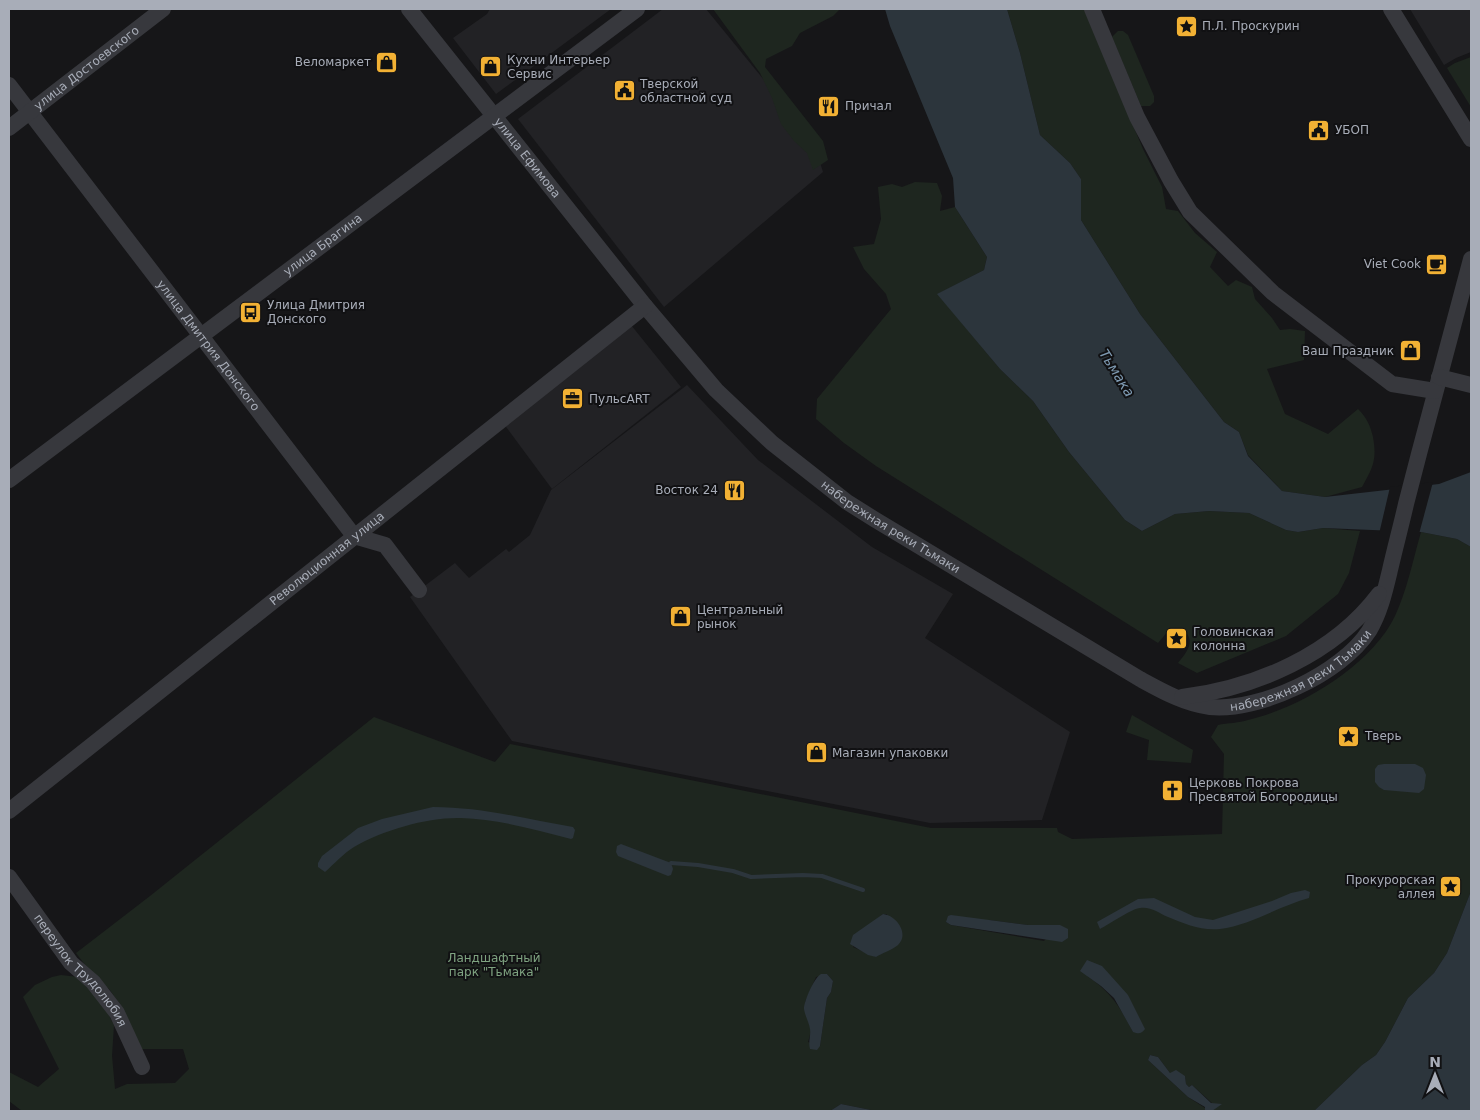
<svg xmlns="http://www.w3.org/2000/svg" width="1480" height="1120" font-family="'DejaVu Sans',sans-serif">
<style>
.built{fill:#222225}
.green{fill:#1e261f;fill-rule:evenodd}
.water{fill:#2c353c}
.pier{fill:#161618}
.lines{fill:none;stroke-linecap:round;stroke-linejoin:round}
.stream{stroke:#2c353c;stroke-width:4}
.minor{stroke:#37383d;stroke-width:16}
.labels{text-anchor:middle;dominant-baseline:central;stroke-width:4;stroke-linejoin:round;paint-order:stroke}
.poi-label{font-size:12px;fill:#a8adb8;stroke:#111113;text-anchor:start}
.street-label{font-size:12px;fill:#a8adb8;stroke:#111113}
.park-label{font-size:12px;fill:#7fa381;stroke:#111113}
.water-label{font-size:14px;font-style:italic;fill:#7f9bb3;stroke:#111113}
</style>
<rect width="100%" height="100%" fill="#161618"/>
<g class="built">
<polygon points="490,9 611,9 496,94 453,38 487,14"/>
<polygon points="663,9 706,9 813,140 823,172 664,307 518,119"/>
<polygon points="1410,9 1471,9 1471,52 1456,58 1444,65"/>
<polygon points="631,325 681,387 552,489 504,424"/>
<polygon points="687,385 758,460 872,547 953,594 925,638 1070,732 1042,820 930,823 512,741 410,597 455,563 469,578 506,549 509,552 530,535 551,490"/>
</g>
<g class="green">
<polygon points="713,9 840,9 833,16 800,33 792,46 766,59 765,67 823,141 828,160 813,170 807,153 794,141 781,124 772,98 760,73"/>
<path d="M1007 9H1084L1143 149 1162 187 1166 209 1178 211 1195 233 1217 252 1210 267 1228 286 1236 280 1252 287 1255 299 1272 318 1280 330 1290 329 1305 331 1304 360 1267 369 1285 414 1328 434 1358 409C1367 418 1370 425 1373 437 1377 460 1373 467 1362 487L1325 497 1282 491 1248 455 1239 432 1224 422 1140 314 1081 220V179L1070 163 1040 135 1020 53Z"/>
<polygon points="1118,31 1123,31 1128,35 1154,96 1154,102 1150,106 1141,106 1112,37"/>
<polygon points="1471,57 1471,107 1447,68 1455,63"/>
<path d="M915 182 937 183 942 196 940 211 955 207 987 257 984 270 938 294 1000 369 1033 401 1069 452 1125 520 1142 531 1175 514 1209 511 1249 513 1286 530 1298 532 1323 528 1360 531 1349 573 1338 594 1286 636 1197 673 1178 663C1182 658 1187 652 1189 646 1193 633 1180 626 1169 630L1158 643 876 466 844 443 816 419 817 399 891 309 886 294 864 269 853 247 874 244 881 219 878 187 892 184 902 187Z"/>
<path d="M1421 532 1457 539 1471 547V891L1447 953 1434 973 1408 998 1385 1042 1376 1055 1362 1065 1314 1111H1212V1103L1192 1085 1189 1087 1186 1084 1185 1076 1170 1073 1158 1057 1150 1055 1148 1060 1188 1097 1205 1108V1111H876L841 1104 830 1111H22L9 1101V1072L38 1087 59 1069 23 997 35 985 52 977 61 975 78 977 102 1002 114 1025 112 1056 115 1089 127 1084 175 1083 189 1069 183 1049H142L122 1007 109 989 91 973 76 953 150 896 374 717 495 762 510 744 931 828H1057L1058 832 1072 839 1222 834 1224 754 1211 737 1218 725C1228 723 1239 723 1248 720 1300 708 1371 666 1395 616 1407 590 1413 560 1421 532ZM883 914H887L876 957 853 947 869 925ZM989 920 1028 925H1060L1044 941 951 925 946 922ZM827 974 833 981 831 992 827 998 820 1046 808 1042 811 1031 805 1002 816 977ZM1087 976 1128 995 1133 1032C1120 1007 1111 992 1087 976Z"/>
<polygon points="1132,715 1193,750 1191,763 1147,760 1149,740 1126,732"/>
</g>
<g class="water">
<polygon points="885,9 1007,9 1020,53 1040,135 1070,163 1081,179 1081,220 1140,314 1224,422 1239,432 1248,456 1282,491 1325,497 1439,484 1471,472 1471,547 1457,539 1421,532 1323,528 1298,532 1286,530 1249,513 1209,511 1175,514 1142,531 1125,520 1069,452 1033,401 1000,369 937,294 984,270 987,257 955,207 953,178 890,26"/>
<polygon points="1384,764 1415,764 1423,768 1426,775 1424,789 1419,793 1384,790 1379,787 1375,782 1375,769 1378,765"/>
<path d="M433 807C481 807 526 819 573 827L575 830 573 838 571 839C536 830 498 819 461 818 428 817 383 830 354 847 344 853 334 864 325 872L318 867V863L322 856 358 828 382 819Z"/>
<polygon points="621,844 671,863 673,869 671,875 668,876 618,856 616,852 617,846"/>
<path d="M1305 890 1310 892 1309 898C1279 906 1251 925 1220 929 1201 931 1185 924 1168 917 1159 913 1150 906 1140 908 1133 908 1108 925 1100 929L1097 922 1138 899 1154 898 1195 917 1213 920 1272 901 1291 893Z"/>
<polygon points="1471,891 1471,1111 1314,1111 1362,1065 1376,1055 1385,1042 1408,998 1434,973 1447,953"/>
<path d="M883 914C896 915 910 934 898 945 892 950 882 953 876 957L868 955 850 944 853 935Z"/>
<polygon points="951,915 1028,925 1060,925 1068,929 1068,938 1062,942 951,925 946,922 948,916"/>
<path d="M1087 960 1102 966 1128 995 1145 1029C1141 1034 1139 1034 1133 1032L1114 998 1101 986 1080 971Z"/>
<path d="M821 974H827L833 981 831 992 827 998 820 1046 817 1050 810 1049C808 1042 811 1036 810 1029 809 1022 805 1016 804 1009 804 1001 814 978 821 974Z"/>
<polygon points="1150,1055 1158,1057 1170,1073 1176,1070 1185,1076 1186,1084 1189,1087 1192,1085 1211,1103 1222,1104 1212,1111 1205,1111 1205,1107 1188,1097 1148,1060"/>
<polygon points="841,1104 876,1111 830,1111"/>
</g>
<polygon class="pier" points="1433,482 1419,534 1379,534 1390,487"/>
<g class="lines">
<polyline class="stream" points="671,863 698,865 733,871 751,877 803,875 822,876 863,890"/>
<g class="minor">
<path id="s1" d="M409 9 645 306 716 390 772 443 847 502 874 519 1140 679C1162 691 1185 704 1210 707 1259 712 1342 673 1369 631 1380 613 1385 591 1390 570 1395 548 1401 526 1406 504 1427 422 1449 340 1471 259"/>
<polyline points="1092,9 1137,117 1171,181 1190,212 1273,293 1392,384 1435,391"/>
<polyline points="1391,9 1471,139"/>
<path id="s2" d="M9 85 354 536 385 545 419 590"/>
<path id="s3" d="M9 128 163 9"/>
<polyline points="1439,377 1471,385"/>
<path id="s4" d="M9 480 637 9"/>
<path d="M1182 697C1256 688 1334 654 1379 594"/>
<path id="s5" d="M9 811 645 306"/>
<path id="s6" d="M9 877 71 963 93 982 117 1013 142 1067"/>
</g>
</g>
<defs>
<symbol id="sight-square" viewBox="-11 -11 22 22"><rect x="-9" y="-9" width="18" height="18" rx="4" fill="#f2b134" stroke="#111113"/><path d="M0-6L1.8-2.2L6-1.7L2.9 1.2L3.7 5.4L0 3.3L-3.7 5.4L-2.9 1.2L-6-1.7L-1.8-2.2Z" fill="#111"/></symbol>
<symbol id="shop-square" viewBox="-11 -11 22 22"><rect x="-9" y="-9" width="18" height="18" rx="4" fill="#f2b134" stroke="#111113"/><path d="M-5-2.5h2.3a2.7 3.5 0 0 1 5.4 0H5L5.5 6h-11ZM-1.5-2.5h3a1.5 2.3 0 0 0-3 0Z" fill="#111"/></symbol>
<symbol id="civic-square" viewBox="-11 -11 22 22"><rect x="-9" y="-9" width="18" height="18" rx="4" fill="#f2b134" stroke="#111113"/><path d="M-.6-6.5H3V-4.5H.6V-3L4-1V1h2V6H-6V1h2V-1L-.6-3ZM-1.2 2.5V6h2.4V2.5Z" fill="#111"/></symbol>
<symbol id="restaurant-square" viewBox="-11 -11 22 22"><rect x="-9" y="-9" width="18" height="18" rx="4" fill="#f2b134" stroke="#111113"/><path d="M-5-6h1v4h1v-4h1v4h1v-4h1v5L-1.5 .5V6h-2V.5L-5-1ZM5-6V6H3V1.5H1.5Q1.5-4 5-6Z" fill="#111"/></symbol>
<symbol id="cafe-square" viewBox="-11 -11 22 22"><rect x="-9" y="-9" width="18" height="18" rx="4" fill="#f2b134" stroke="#111113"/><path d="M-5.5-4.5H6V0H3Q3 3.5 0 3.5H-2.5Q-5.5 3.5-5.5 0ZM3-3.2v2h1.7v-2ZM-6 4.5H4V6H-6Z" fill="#111"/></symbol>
<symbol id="bus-square" viewBox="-11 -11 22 22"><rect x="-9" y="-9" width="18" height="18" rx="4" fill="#f2b134" stroke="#111113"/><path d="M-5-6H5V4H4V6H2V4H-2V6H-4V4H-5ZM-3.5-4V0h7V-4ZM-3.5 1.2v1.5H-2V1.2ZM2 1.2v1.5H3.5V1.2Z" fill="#111"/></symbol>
<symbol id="office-square" viewBox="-11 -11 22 22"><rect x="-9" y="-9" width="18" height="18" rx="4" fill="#f2b134" stroke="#111113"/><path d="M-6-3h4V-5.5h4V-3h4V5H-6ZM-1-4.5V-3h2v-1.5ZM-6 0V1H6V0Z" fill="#111"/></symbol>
<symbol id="church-square" viewBox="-11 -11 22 22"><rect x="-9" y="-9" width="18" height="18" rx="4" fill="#f2b134" stroke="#111113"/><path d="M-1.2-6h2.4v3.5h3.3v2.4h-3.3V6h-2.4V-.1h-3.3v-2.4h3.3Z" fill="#111"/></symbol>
</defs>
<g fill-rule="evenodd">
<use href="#sight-square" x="1174" y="14" width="25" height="25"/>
<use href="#shop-square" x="374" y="50" width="25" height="25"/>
<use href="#shop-square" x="478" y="54" width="25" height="25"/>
<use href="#civic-square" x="612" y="78" width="25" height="25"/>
<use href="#restaurant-square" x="816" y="94" width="25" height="25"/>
<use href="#civic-square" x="1306" y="118" width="25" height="25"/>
<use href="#cafe-square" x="1424" y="252" width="25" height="25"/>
<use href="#bus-square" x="238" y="300" width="25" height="25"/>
<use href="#shop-square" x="1398" y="338" width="25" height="25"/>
<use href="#office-square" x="560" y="386" width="25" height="25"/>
<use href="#restaurant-square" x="722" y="478" width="25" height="25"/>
<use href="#shop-square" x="668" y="604" width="25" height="25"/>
<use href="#sight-square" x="1164" y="626" width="25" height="25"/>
<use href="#sight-square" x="1336" y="724" width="25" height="25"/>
<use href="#shop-square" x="804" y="740" width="25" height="25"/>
<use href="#church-square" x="1160" y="778" width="25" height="25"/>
<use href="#sight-square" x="1438" y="874" width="25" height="25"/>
</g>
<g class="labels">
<g class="poi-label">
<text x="1202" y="26">П.Л. Проскурин</text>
<text x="507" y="60">Кухни Интерьер<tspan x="507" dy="14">Сервис</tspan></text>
<text x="371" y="62" text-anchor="end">Веломаркет</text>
<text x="640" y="84">Тверской<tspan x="640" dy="14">областной суд</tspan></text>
<text x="845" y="106">Причал</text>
<text x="1335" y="130">УБОП</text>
<text x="1421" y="264" text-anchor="end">Viet Cook</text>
<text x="267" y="305">Улица Дмитрия<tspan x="267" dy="14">Донского</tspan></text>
<text x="1394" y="351" text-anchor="end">Ваш Праздник</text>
<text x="589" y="399">ПульсART</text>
<text x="718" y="490" text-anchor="end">Восток 24</text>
<text x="697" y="610">Центральный<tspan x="697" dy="14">рынок</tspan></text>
<text x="1193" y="632">Головинская<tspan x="1193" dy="14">колонна</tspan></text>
<text x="1365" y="736">Тверь</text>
<text x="832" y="753">Магазин упаковки</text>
<text x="1189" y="783">Церковь Покрова<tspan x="1189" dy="14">Пресвятой Богородицы</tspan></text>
<text x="1435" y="880" text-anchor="end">Прокурорская<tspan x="1435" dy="14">аллея</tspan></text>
</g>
<g class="street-label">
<text stroke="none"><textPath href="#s3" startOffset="98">улица Достоевского</textPath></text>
<text stroke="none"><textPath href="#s1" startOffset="190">улица Ефимова</textPath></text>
<text stroke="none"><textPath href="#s4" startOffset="392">улица Брагина</textPath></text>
<text stroke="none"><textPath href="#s2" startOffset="328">улица Дмитрия Донского</textPath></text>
<text stroke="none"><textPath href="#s1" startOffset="712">набережная реки Тьмаки</textPath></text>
<text stroke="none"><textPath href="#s5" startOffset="406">Революционная улица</textPath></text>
<text stroke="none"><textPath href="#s1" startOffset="1181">набережная реки Тьмаки</textPath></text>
<text stroke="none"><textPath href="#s6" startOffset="118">переулок Трудолюбия</textPath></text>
</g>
<g class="park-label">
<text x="494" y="958">Ландшафтный<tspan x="494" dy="14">парк "Тьмака"</tspan></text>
</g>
<g class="water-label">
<text transform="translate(1117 373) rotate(58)">Тьмака</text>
</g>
</g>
<rect width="1480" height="1120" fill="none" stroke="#a8adb8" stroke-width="20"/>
<g transform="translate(1435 1075)" stroke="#111113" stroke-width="4" paint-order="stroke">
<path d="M0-4L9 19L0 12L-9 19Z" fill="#a8adb8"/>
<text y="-8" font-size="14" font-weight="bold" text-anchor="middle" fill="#a8adb8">N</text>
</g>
</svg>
